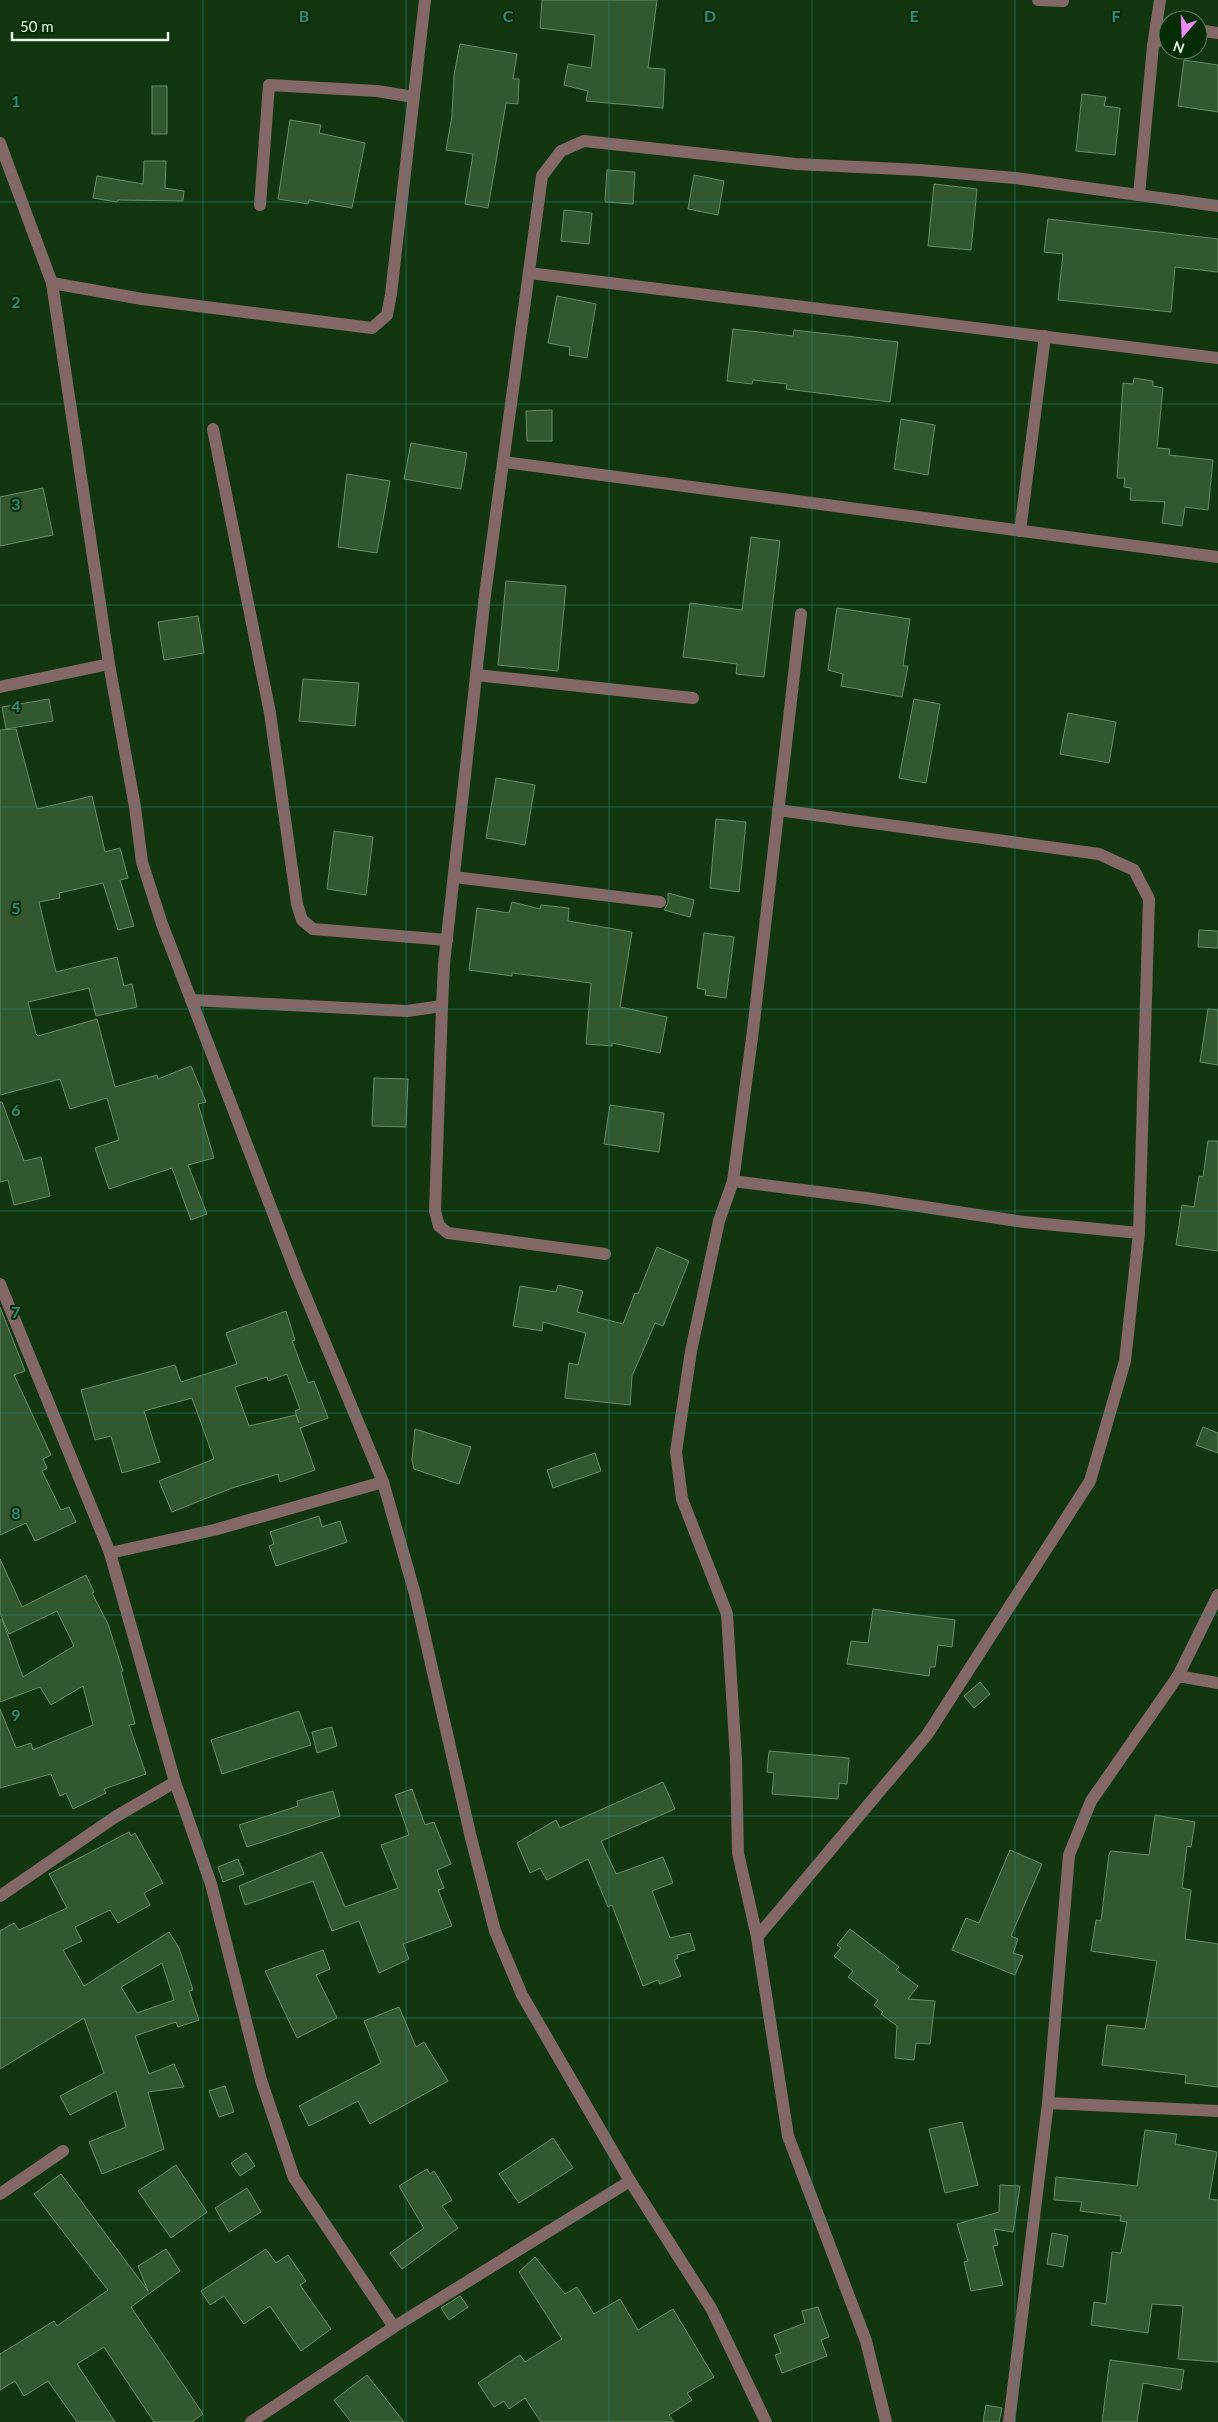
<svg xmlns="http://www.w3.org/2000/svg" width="1218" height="2422" font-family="Lato,sans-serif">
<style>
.building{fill:#325830;stroke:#678f64;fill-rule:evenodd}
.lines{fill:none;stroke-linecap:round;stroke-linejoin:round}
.minor{stroke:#836866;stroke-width:12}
.tertiary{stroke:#836866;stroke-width:12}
.grid{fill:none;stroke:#2f8a7f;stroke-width:1;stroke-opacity:0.55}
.grid-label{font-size:16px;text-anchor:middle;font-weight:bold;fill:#2f8a7f;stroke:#052c05;stroke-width:4;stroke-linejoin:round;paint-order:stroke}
</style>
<rect width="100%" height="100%" fill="#113610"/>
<g class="building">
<polygon points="542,0 657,0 648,68 665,69 663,108 586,101 588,91 564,85 568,64 591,68 595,35 540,28"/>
<polygon points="460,44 517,54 513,79 519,79 518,104 506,103 488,208 465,204 473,154 446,150 452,116 454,75"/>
<polygon points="1184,60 1218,65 1218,112 1178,106"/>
<rect x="152" y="86" width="15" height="48"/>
<polygon points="1082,94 1106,97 1104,106 1120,108 1115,155 1076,151"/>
<polygon points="290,120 321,125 319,133 365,143 352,208 309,200 308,204 278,199"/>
<polygon points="144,161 166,161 165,188 184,191 183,201 118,200 117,202 93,198 97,176 143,184"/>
<polygon points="607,170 635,172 633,204 605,202"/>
<polygon points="694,175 724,181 718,215 688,209"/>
<polygon points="934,184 977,189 971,250 928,246"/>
<polygon points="564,210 592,213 589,244 561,241"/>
<polygon points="1048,219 1218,239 1218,272 1175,267 1171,312 1058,300 1063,254 1044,252"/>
<polygon points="557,296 596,304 587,358 569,355 570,347 548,343"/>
<polygon points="733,329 793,336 794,330 898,342 890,402 786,389 787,384 753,380 752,384 727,381"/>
<polygon points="1134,378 1153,381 1153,386 1163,388 1157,448 1170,449 1169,455 1213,460 1208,510 1185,507 1182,526 1162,523 1165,502 1130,500 1131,488 1124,487 1125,478 1117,478 1123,383 1133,384"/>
<polygon points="552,410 552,441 527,441 526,411"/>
<polygon points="901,419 935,425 928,475 894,469"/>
<polygon points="411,443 467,453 461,489 404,479"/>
<polygon points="347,474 390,481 377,553 338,547"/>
<polygon points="43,488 53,535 0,546 0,497"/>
<polygon points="751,537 780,541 764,677 736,674 737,664 683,657 690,603 742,610"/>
<polygon points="506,581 566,586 558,671 498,665"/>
<polygon points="837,608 910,619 903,666 908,666 902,697 841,686 843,674 828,670"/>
<polygon points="198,616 204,653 164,660 158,622"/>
<polygon points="303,679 359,683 355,726 299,721"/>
<polygon points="49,699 53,721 6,729 2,707"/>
<polygon points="914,699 940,704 926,783 899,778"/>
<polygon points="1068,713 1116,722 1109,763 1060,754"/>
<polygon points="16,729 37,809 92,796 105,852 120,848 128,878 120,880 134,926 118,930 103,883 59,893 60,898 39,902 56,972 117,957 124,986 132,984 137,1007 96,1016 89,988 28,1002 36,1034 38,1036 97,1019 115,1087 157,1075 158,1079 191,1066 206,1102 198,1104 214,1158 188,1165 207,1214 191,1220 172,1168 109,1189 95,1148 119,1140 107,1098 70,1109 60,1079 0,1095 0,730"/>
<polygon points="496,778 535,785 525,845 486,838"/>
<polygon points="716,819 746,822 739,892 710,888"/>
<polygon points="334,831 373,837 366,895 327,889"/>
<polygon points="668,893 694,900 690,917 664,910 668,903"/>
<polygon points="512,902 540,909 541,905 569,908 568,921 632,932 620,1007 667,1017 660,1053 612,1043 612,1046 586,1044 591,983 512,973 512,976 469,970 477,908 509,913"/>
<polygon points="1199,930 1218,931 1218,948 1198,947"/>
<polygon points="704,933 734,937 726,998 705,995 706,990 697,988"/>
<polygon points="1208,1009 1218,1010 1218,1065 1200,1062"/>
<polygon points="374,1078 408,1079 406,1127 372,1126"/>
<polygon points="0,1102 2,1102 24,1161 41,1157 50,1196 14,1205 8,1180 0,1182"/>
<polygon points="610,1105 664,1113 659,1152 604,1144"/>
<polygon points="1208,1141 1218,1141 1218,1251 1176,1245 1182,1205 1194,1207 1199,1176 1203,1177"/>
<polygon points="657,1247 689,1261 663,1326 655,1323 632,1376 630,1405 565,1398 569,1363 578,1365 586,1333 543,1322 542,1331 513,1326 520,1286 556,1292 558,1285 583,1291 577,1312 623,1324 635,1293 638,1294"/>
<polygon points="0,1307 25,1371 14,1375 51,1455 43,1459 47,1468 42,1471 61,1510 69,1507 76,1522 35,1541 26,1523 0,1535"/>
<path d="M286 1311 295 1340 292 1341 308 1383 314 1381 328 1418 300 1428 315 1470 280 1482 278 1474 232 1488 172 1512 159 1481 214 1459 192 1398 144 1411 160 1462 122 1473 111 1436 95 1440 81 1390 175 1365 181 1382 237 1364 226 1333ZM287 1374 300 1409 295 1411 299 1423 296 1415 249 1426 235 1387 267 1377 268 1381Z"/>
<polygon points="1203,1427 1218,1433 1218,1453 1196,1445"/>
<polygon points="415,1429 471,1447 459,1484 414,1469 412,1460"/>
<polygon points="595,1453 601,1471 553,1488 547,1470"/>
<polygon points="319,1516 322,1527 340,1521 347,1542 276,1566 269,1546 274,1544 270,1532"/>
<polygon points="0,1559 22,1607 86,1575 94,1592 92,1593 108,1624 123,1671 121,1672 135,1724 129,1725 146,1774 104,1789 106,1793 73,1809 66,1793 60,1796 51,1774 0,1788 0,1709 16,1748 31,1743 33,1750 93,1725 83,1686 51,1705 40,1687 0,1702 0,1620 2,1619 23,1677 74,1646 57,1611 9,1634 0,1613"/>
<polygon points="873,1609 955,1620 952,1647 938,1645 935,1667 930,1667 929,1676 847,1664 851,1641 868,1643"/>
<polygon points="980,1682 990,1694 974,1708 964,1696"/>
<polygon points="299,1711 311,1745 222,1774 211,1740"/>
<polygon points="332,1727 337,1746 317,1753 312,1732"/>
<polygon points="769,1751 849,1758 847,1784 839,1783 838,1799 772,1794 774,1773 767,1772"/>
<polygon points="663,1782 675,1809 601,1841 616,1874 663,1857 673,1883 652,1891 670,1938 690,1933 695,1950 677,1955 678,1958 674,1960 681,1976 660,1984 658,1980 643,1986 612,1905 608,1907 588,1859 547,1880 540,1868 530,1873 517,1843 556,1820 560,1828"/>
<polygon points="412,1789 425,1825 434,1822 451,1864 437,1870 444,1888 438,1890 452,1926 403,1944 409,1959 379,1973 359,1921 332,1931 313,1881 245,1905 239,1886 322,1852 345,1907 398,1888 381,1845 409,1835 395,1795"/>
<polygon points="333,1791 340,1816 247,1847 239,1825 298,1806 297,1801"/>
<polygon points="1155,1815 1195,1822 1191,1847 1187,1846 1182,1888 1191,1890 1185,1939 1218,1944 1218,2087 1185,2083 1186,2075 1102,2065 1107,2025 1145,2029 1157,1961 1091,1951 1096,1920 1101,1921 1109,1854 1111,1851 1149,1855"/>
<path d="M129 1832 131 1836 135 1833 163 1883 144 1893 150 1905 118 1923 110 1910 75 1927 82 1941 63 1950 84 1986 169 1932 179 1948 193 1990 189 1991 199 2020 178 2027 176 2022 135 2036 149 2074 174 2064 184 2087 148 2092 164 2149 102 2174 89 2142 126 2127 116 2091 70 2115 60 2096 104 2073 84 2018 0 2069V1931L14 1923 19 1930 67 1908 49 1874ZM162 1963 174 2000 137 2013 121 1987Z"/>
<polygon points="1010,1850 1042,1864 1011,1936 1018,1939 1013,1953 1023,1956 1015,1975 952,1950 966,1918 979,1923"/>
<polygon points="238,1859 244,1874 223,1882 218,1867"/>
<polygon points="850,1929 899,1967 896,1970 918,1986 908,1999 935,2001 930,2044 916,2043 914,2060 895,2058 897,2026 881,2014 883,2012 874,2005 878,2000 848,1977 853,1971 834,1956 841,1948 837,1945"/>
<polygon points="323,1950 330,1969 316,1975 337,2018 297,2038 265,1971"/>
<polygon points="399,2007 416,2047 424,2042 448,2081 370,2124 358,2101 309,2126 299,2106 381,2063 364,2021"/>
<polygon points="225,2086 234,2112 219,2117 209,2091"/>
<polygon points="962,2122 978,2185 945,2193 929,2129"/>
<polygon points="1145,2130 1177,2134 1175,2144 1217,2152 1209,2199 1218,2200 1218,2362 1178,2359 1183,2306 1152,2304 1148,2333 1091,2325 1094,2302 1106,2304 1112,2252 1121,2253 1127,2222 1120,2221 1121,2216 1080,2211 1082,2202 1054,2200 1056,2177 1137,2186"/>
<polygon points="553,2138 573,2168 519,2203 499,2174"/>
<polygon points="246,2153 255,2166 240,2176 231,2163"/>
<polygon points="176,2165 207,2212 171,2238 138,2191"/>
<polygon points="427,2169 430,2174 434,2171 452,2200 442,2206 458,2228 402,2269 390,2253 424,2228 399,2186"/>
<polygon points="61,2174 148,2291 138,2266 166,2249 180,2271 131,2307 203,2414 192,2422 154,2422 104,2347 77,2364 115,2422 77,2422 48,2381 24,2396 15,2381 0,2390 0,2354 54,2321 57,2326 108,2290 34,2194"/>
<polygon points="1000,2185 1020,2186 1013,2232 994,2229 998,2245 993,2246 1003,2285 971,2291 964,2262 968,2261 957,2224 999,2212"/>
<polygon points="247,2188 261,2212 229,2232 215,2208"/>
<polygon points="1052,2233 1068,2236 1063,2267 1047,2264"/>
<polygon points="266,2249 276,2263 288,2255 306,2281 300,2285 331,2329 301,2351 270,2306 244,2324 224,2296 210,2305 201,2291"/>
<polygon points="535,2257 565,2294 577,2287 594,2314 620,2299 638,2330 673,2309 714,2377 687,2393 692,2400 669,2415 674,2422 541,2422 525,2398 509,2409 504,2401 494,2407 478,2383 520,2355 525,2362 562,2339 519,2272"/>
<polygon points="460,2296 468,2307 449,2320 441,2308"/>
<polygon points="818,2307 829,2337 821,2340 827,2356 782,2373 775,2355 781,2353 774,2335 805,2323 802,2311"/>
<polygon points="1110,2360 1184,2370 1181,2390 1143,2383 1137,2422 1102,2422"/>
<polygon points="367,2375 404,2422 351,2422 334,2400"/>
<polygon points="986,2405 1002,2408 999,2422 983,2422"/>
</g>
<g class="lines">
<g class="minor">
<polyline points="1038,0 1063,1"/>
<polyline points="1198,30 1218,33"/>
<polyline points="1153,46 1160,0"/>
<polyline points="0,143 4,154"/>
<polyline points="1139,195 1153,46 1160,38 1168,33"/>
<polyline points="260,205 269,85 377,91 414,97"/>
<polyline points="529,273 1218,358"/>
<polyline points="52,283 142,299 372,328 387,315 391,294 425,0"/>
<polyline points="213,429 270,713 297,904 302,920 313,929 447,940"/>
<polyline points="504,462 1218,557"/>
<polyline points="1020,531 1045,336"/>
<polyline points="476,675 693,698"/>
<polyline points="0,687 109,664"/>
<polyline points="454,877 660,902"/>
<polyline points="191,1000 407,1011 442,1006 444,964 485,595 542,176 561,151 584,141 796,164 920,170 1015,178 1218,206"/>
<polyline points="442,1006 435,1211 439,1226 448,1233 605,1254"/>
<polyline points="733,1181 753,1030 801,614"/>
<polyline points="0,1284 110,1553 175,1782 211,1884 261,2080 294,2178 394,2327"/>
<polyline points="110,1553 214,1530 383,1482"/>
<polyline points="1178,1676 1218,1683"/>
<polyline points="0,1896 115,1817 175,1782"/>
<polyline points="757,1937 927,1735 1090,1481 1125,1361 1139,1233 1149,899 1134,870 1099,854 778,810"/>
<polyline points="1048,2103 1218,2111"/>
<polyline points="0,2194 63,2151"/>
<polyline points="251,2422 394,2327 630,2181"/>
<polyline points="886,2422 866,2341 788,2136 757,1937 738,1853 736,1759 727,1614 682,1499 676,1452 691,1351 719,1221 733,1181 866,1198 1024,1222 1139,1233"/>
<polyline points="1009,2422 1048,2103 1069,1855 1091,1801 1178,1676 1218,1595"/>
</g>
<polyline class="tertiary" points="4,154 52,283 109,664 135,807 142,862 162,924 296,1273 383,1482 415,1594 471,1838 495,1931 522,1995 630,2181 711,2308 766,2422"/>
</g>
<path class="grid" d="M203 0V2422M406 0V2422M609 0V2422M812 0V2422M1015 0V2422M0 202H1218M0 404H1218M0 605H1218M0 807H1218M0 1009H1218M0 1211H1218M0 1413H1218M0 1615H1218M0 1816H1218M0 2018H1218M0 2220H1218"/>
<g class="grid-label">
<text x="304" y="22">B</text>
<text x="508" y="22">C</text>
<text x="710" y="22">D</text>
<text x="914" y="22">E</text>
<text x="1116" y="22">F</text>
<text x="16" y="107">1</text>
<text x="16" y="308">2</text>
<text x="16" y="510">3</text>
<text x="16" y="712">4</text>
<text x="16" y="914">5</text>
<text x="16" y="1116">6</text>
<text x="16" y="1318">7</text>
<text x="16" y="1519">8</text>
<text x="16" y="1721">9</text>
</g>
<g transform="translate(1183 35) rotate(199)"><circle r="24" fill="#052c05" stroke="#5e7e5d"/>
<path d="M0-4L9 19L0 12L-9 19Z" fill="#ed8cf9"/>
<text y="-8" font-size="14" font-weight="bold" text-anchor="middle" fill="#e4f9e2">N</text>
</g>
<path d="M12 32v8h156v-8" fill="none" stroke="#e4f9e2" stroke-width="2.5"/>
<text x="20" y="32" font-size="15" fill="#e4f9e2" stroke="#052c05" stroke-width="4" paint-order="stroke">50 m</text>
</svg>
